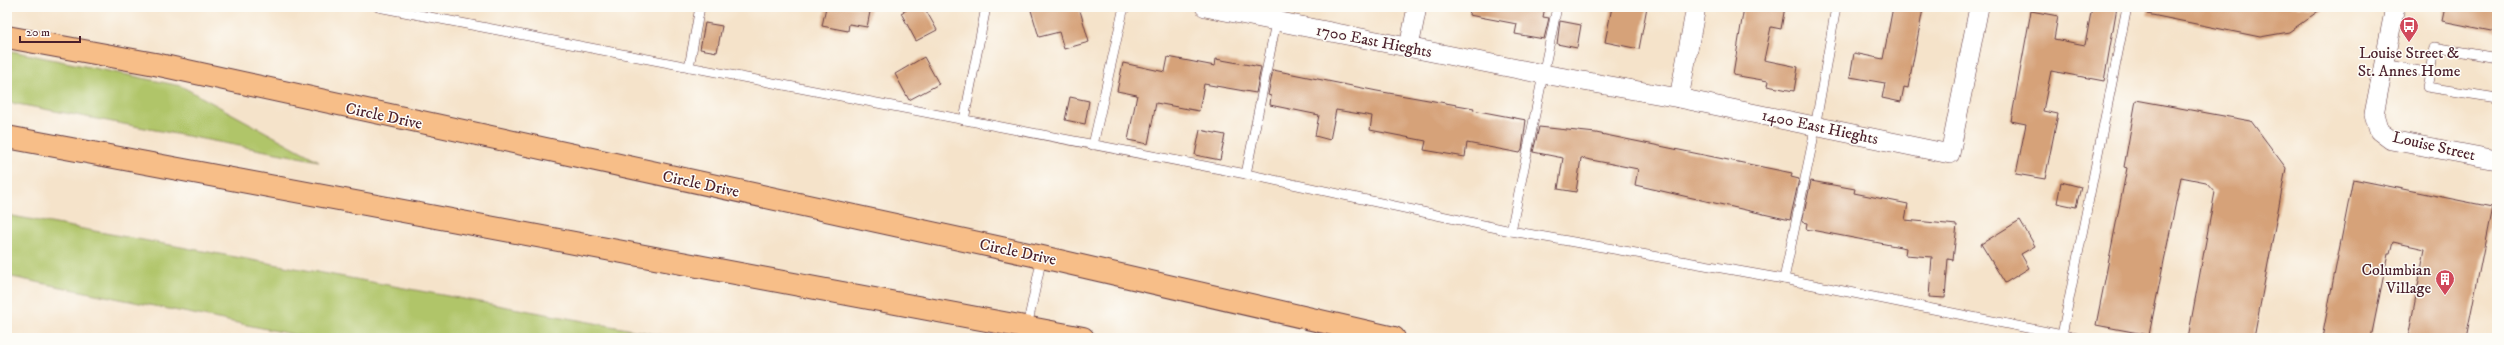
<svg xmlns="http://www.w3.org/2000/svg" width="2504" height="345" font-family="'IM FELL DW Pica',serif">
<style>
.green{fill:#b0c569;stroke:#7d724a}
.building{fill:#d6a279}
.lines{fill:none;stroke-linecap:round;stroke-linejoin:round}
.service-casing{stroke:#643c43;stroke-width:10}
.minor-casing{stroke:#643c43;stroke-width:20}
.motorway-casing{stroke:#643c43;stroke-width:24}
.service{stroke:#fff;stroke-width:9}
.minor{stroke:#fff;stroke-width:19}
.motorway{stroke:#f7be88;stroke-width:22}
.labels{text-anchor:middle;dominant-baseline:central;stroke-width:3;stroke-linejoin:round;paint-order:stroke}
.street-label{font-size:16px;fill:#4a1f2b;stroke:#fdfcf7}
.poi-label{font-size:16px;fill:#4a1f2b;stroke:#fdfcf7}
</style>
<rect width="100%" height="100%" fill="#fdfcf7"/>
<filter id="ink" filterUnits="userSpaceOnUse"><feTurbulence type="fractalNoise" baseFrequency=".025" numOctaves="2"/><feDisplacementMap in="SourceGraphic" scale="8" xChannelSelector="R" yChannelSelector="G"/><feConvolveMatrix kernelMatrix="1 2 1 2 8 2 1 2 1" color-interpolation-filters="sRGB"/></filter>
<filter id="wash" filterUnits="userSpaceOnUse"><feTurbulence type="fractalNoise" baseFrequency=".012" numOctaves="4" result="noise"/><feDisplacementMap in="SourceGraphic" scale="16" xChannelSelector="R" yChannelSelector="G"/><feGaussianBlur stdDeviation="0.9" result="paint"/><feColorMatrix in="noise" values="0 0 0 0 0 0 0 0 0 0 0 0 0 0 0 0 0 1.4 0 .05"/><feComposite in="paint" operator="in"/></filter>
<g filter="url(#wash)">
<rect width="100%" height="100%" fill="#f5e3ca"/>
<g class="green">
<polygon points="7,50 181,86 319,161 7,102"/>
<polygon points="7,215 676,338 311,338 7,276"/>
</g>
<g id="blocks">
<g class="building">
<polygon points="826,7 871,7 867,27 849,24 848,31 822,26"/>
<polygon points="912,7 924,7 937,30 916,41 901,13"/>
<polygon points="1030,7 1079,7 1089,42 1064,49 1059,32 1039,37"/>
<polygon points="1470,7 1545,7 1543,17 1549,18 1544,39 1515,34 1517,24 1469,15"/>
<polygon points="1612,7 1647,7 1639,49 1605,42"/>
<polygon points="1744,7 1785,7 1781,29 1771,27 1764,60 1798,67 1794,91 1767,86 1768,81 1733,75"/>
<polygon points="1893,7 1923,9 1908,88 1904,87 1901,102 1882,98 1885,83 1850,77 1854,53 1883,59"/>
<polygon points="2092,7 2117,7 2104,81 2051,71 2043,111 2058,114 2045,179 2016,174 2026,124 2011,121 2031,11 2058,16 2054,39 2085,45"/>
<polygon points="2148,7 2324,7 2289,32 2260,37 2147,14"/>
<polygon points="2445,7 2497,7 2497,32 2442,21"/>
<polygon points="1560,21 1581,25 1577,48 1557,44"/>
<polygon points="705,23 722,26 717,52 700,49"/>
<polygon points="924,57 939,84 909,100 895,74"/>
<polygon points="1168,57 1215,66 1216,59 1261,67 1256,93 1204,84 1199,111 1156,103 1148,144 1128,140 1137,95 1117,91 1123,63 1165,72"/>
<polygon points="1273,70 1377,91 1474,108 1473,110 1526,120 1522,150 1520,153 1467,143 1465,157 1424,150 1426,141 1370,130 1372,116 1336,110 1330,140 1315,136 1319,115 1270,105 1271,96 1268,95"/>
<polygon points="1070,97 1089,101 1085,124 1065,120"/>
<polygon points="2136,100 2251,121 2286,168 2254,338 2188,338 2215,192 2206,182 2181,177 2149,335 2096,325 2127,168 2124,167"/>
<polygon points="1539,127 1596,133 1792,173 1791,177 1799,179 1790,220 1635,185 1638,169 1581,158 1576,192 1558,189 1563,158 1533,152"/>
<polygon points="1200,130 1225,135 1220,160 1195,155"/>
<polygon points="2353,179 2492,207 2466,338 2408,338 2425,249 2393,242 2390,254 2388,254 2371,338 2322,338"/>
<polygon points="1811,181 1855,189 1854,193 1908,204 1905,220 1957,225 1953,260 1948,259 1945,298 1929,297 1932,257 1905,255 1906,248 1806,229 1807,223 1802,222"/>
<polygon points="2061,182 2081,187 2076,207 2057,203"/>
<polygon points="2020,220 2035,246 2021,254 2029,268 2005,283 1981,244"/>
</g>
</g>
</g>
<g filter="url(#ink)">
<use href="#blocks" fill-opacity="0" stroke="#643c43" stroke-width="1"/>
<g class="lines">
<defs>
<g id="service">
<polyline points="378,7 1246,174 1511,231 1784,279 2077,338"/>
<polyline points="2384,64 2430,73 2434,47 2497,58"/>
<polyline points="689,67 700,7"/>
<polyline points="2430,73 2427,87 2497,98"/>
<polyline points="964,120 986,7"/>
<polyline points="1093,145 1123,11 1126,7"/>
<polyline points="1246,174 1279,7"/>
<polyline points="1511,231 1557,7"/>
<polyline points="1784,279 1812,145 1836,7"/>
<polyline points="1027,327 1042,257"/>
<polyline points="2062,335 2127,7"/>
</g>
<g id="minor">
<polyline points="1205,7 1543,74 1679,98 1950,154 1979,7"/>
<polyline points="2395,7 2374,114 2379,131 2391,140 2497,160"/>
<polyline points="1409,47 1417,7"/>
<polyline points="1679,98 1696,7"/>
</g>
<g id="motorway">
<polyline points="7,37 155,64 1042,257 1394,338"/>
<polyline points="7,137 1083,338"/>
</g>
</defs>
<use href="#service" class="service-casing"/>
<use href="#minor" class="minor-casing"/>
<use href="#motorway" class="motorway-casing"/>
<use href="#service" class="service"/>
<use href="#minor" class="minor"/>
<use href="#motorway" class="motorway"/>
</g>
</g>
<defs>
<symbol id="bus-pin" viewBox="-11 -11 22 30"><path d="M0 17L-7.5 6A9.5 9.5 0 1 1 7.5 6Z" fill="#d1495b" stroke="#fdfcf7"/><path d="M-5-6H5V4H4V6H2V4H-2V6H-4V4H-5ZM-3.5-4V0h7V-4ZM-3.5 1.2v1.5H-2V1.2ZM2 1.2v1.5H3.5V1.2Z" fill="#fff"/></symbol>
<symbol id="building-pin" viewBox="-11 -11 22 30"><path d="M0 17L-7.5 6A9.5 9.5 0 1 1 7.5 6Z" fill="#d1495b" stroke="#fdfcf7"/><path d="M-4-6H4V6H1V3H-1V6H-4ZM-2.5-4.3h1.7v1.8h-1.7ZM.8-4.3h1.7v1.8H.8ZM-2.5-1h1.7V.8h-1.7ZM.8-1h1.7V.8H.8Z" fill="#fff"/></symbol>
</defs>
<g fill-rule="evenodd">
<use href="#bus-pin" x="2398" y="15" width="22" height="30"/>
<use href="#building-pin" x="2434" y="268" width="22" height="30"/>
</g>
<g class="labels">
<g class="street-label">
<text transform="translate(1374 41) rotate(11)">1700 East Hieghts</text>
<text transform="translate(384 116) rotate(12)">Circle Drive</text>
<text transform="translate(1820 127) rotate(12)">1400 East Hieghts</text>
<text transform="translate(2434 146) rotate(13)">Louise Street</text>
<text transform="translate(701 184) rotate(12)">Circle Drive</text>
<text transform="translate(1018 252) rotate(12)">Circle Drive</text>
</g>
<g class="poi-label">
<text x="2409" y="53">Louise Street &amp;<tspan x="2409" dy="18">St. Annes Home</tspan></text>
<text x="2431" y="270" text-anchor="end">Columbian<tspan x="2431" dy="18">Village</tspan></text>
</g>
</g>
<rect width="2504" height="345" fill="none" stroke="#fdfcf7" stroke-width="24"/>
<path d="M20 36v6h60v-6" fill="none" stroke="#4a1f2b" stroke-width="2"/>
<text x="26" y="36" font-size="12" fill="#4a1f2b" stroke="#fdfcf7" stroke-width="3" paint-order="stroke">20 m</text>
</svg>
